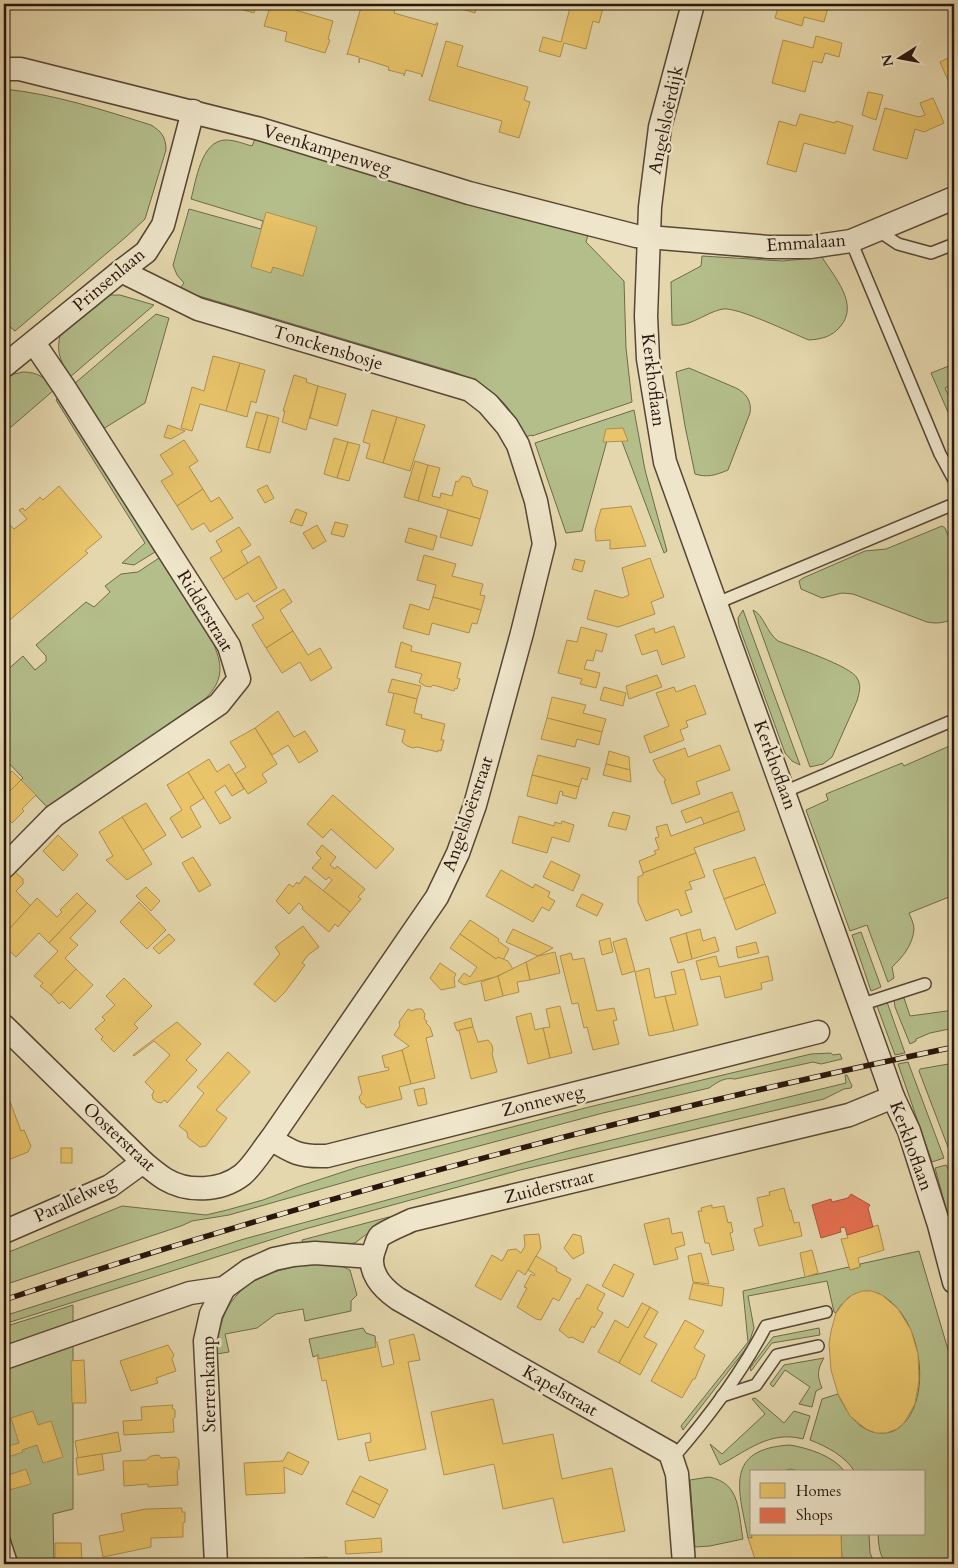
<svg xmlns="http://www.w3.org/2000/svg" width="958" height="1568" font-family="Cardo,serif">
<style>
.green{fill:#b4be8b;stroke:#6e6a4c}
.homes{fill:#e9c46a;stroke:#af904e}
.shops{fill:#e76f51;stroke:#ae543d}
.lines{fill:none;stroke-linecap:round;stroke-linejoin:round}
.service-casing{stroke:#584635;stroke-width:14}
.minor-casing{stroke:#584635;stroke-width:25}
.service{stroke:#eee5ca;stroke-width:11}
.minor{stroke:#eee5ca;stroke-width:22}
.rail-casing{stroke:#29150d;stroke-width:5.5}
.rail{stroke:#eee5ca;stroke-width:4;stroke-dasharray:11;stroke-linecap:butt}
.labels{text-anchor:middle;dominant-baseline:central;stroke-width:5;stroke-linejoin:round;paint-order:stroke}
.street-label{font-size:18px;fill:#29150d;stroke:#eee5ca}
</style>
<rect width="100%" height="100%" fill="#e5d7ad"/>
<filter id="stains"><feTurbulence type="fractalNoise" baseFrequency=".004" numOctaves="4"/><feColorMatrix values="0 0 0 0 .2 0 0 0 0 .09 0 0 0 0 .02 0 0 0 .5 -.17"/></filter>
<radialGradient id="worn" r=".72"><stop offset=".6" stop-color="#630" stop-opacity="0"/><stop offset="1" stop-color="#630" stop-opacity=".3"/></radialGradient>
<g class="green">
<path d="M4 89C54 94 103 110 151 125 161 131 166 137 166 150L145 219 127 236 15 331 4 322Z"/>
<path d="M255 139 588 235 586 242 624 281 626 348 632 402 532 436V435L525 437C508 400 490 386 454 372L179 290 184 283 177 275 173 265 189 209 261 229 263 221 191 199C196 181 201 140 226 140 235 140 244 144 252 146Z"/>
<path d="M702 256 783 261 822 257C834 277 860 304 840 327 831 337 822 339 809 340 791 333 738 307 723 309 706 312 689 328 672 325L671 282 701 266Z"/>
<path d="M110 295H120L154 305 70 377C61 362 55 351 61 333L106 296Z"/>
<polygon points="156,314 169,318 145,403 103,429 74,384"/>
<polygon points="954,364 954,384 945,388 954,407 954,426 931,373"/>
<path d="M689 368 736 388C746 393 752 401 750 413L728 470C716 475 707 478 695 474L685 426 676 372Z"/>
<path d="M23 372C38 372 46 378 54 390L4 433V379L14 374Z"/>
<polygon points="59,397 155,552 134,565 122,563 145,543 56,400"/>
<polygon points="634,410 645,470 667,551 664,553 620,436 608,437 582,531 566,533 535,443"/>
<path d="M942 526 945 528 954 550V618C945 623 937 624 927 622L853 594 842 593 822 598 801 589 799 581 803 578 865 551 886 549Z"/>
<path d="M159 558 214 645C223 667 223 680 206 698L48 808 21 780 23 778 4 758V673L23 656 35 670 46 661V656L36 645 86 602 94 607 110 592 105 586 121 574 138 572Z"/>
<polygon points="743,610 800,765 792,761 785,753 739,626 738,618"/>
<path d="M753 610C764 615 766 632 778 641 793 647 851 666 857 678 862 686 859 693 857 701L832 757 823 764 810 767Z"/>
<path d="M954 744V895L909 913C911 918 914 924 914 929 913 944 903 957 892 967L894 978 888 982 867 925 850 931 806 810 828 800 826 794 902 763 904 766Z"/>
<polygon points="861,932 881,987 871,991 852,935"/>
<polygon points="897,998 904,998 910,1016 954,1010 954,1028 930,1033 916,1039 916,1041 910,1044 895,1007 894,999"/>
<polygon points="887,1002 905,1053 895,1055 877,1006"/>
<path d="M831 1053 833 1055 840 1054 842 1059 821 1064 813 1062 735 1079C724 1077 718 1082 709 1088L603 1113 370 1175 229 1215 192 1221 181 1226 4 1285V1254L122 1206 206 1215 227 1210 263 1200 300 1186 358 1167 589 1107 811 1054Z"/>
<polygon points="908,1062 944,1158 932,1162 898,1064"/>
<polygon points="954,1063 954,1163 919,1071 920,1069"/>
<polygon points="845,1075 847,1075 852,1086 851,1088 844,1089 824,1099 520,1170 305,1229 4,1324 4,1316 244,1239 387,1200 575,1149 846,1083"/>
<polygon points="946,1165 954,1180 954,1237 935,1168"/>
<polygon points="389,1217 355,1243 346,1244 303,1244 302,1240"/>
<path d="M919 1251 954 1370V1564H887C879 1555 879 1547 878 1534H924V1472H855C845 1456 828 1447 810 1440L822 1399 838 1394C846 1411 859 1433 881 1433 893 1434 902 1427 909 1417 930 1384 919 1320 886 1298 878 1292 868 1289 858 1293 848 1296 841 1304 836 1313L834 1312 827 1281 748 1296 754 1328 748 1346 683 1430 681 1426 748 1342 743 1291 849 1267 850 1270 860 1267V1264Z"/>
<path d="M312 1264 339 1265 350 1270 357 1295 351 1301V1311L305 1321 303 1309 276 1314 257 1328 225 1334 229 1352 217 1354C218 1292 256 1271 312 1264Z"/>
<polygon points="73,1305 73,1509 53,1514 54,1564 4,1564 4,1327"/>
<polygon points="363,1328 366,1333 375,1336 376,1347 319,1359 318,1355 313,1357 309,1339"/>
<polygon points="819,1328 820,1335 772,1343 751,1371 750,1368 773,1337"/>
<path d="M824 1358C817 1369 817 1376 822 1388L816 1391 812 1407 799 1404 810 1387 785 1370 773 1387 770 1384 784 1365Z"/>
<path d="M755 1398 784 1423 794 1411 810 1416 803 1439C770 1430 747 1451 720 1465L710 1444 722 1454 765 1414 752 1399Z"/>
<path d="M790 1445C808 1448 834 1456 845 1472H802L791 1469 779 1472H752V1538H748C739 1491 723 1449 790 1445Z"/>
<path d="M709 1477C741 1483 738 1512 743 1539L710 1546 695 1547 690 1480Z"/>
<polygon points="841,1534 869,1534 870,1553 875,1564 842,1564"/>
</g>
<g class="homes">
<polygon points="223,4 256,4 254,13"/>
<polygon points="271,4 297,4 295,10 333,21 328,39 330,40 325,53 285,41 287,32 264,26"/>
<polygon points="362,4 374,6 375,4 395,9 394,13 436,25 436,23 438,23 422,77 421,74 406,70 404,76 404,74 388,70 389,67 360,58 359,63 359,57 348,54 347,55"/>
<polygon points="460,4 477,4 475,13 459,8"/>
<polygon points="571,4 597,4 597,6 603,8 599,23 593,21 586,49 564,43 560,57 539,51 543,37 561,42"/>
<polygon points="779,4 829,4 824,22 804,17 802,26 775,18"/>
<polygon points="816,36 842,43 839,57 825,53 822,63 813,61 805,92 772,83 783,40 813,48"/>
<polygon points="446,41 463,46 457,66 528,87 524,100 530,102 519,138 499,132 502,121 429,100"/>
<polygon points="952,56 954,61 954,86 951,87 940,62"/>
<polygon points="868,92 883,95 876,120 862,115"/>
<polygon points="933,98 944,123 924,132 915,129 907,159 873,150 885,108 919,117 925,115 920,103"/>
<polygon points="800,114 835,123 836,121 853,126 845,154 804,143 796,172 767,164 779,121 796,126"/>
<polygon points="266,212 317,227 303,276 273,267 271,273 251,267"/>
<polygon points="213,356 240,363 226,411 200,404 192,431 181,428 192,387 204,391"/>
<polygon points="240,363 265,370 256,403 251,401 247,417 226,411"/>
<polygon points="294,375 307,379 306,382 318,386 306,430 282,422 285,411 283,411"/>
<polygon points="318,386 346,394 337,426 310,418"/>
<polygon points="372,410 397,417 383,463 366,458 370,444 363,442"/>
<polygon points="256,412 268,415 258,450 246,447"/>
<polygon points="268,415 279,418 270,453 258,450"/>
<polygon points="397,417 425,425 410,471 383,463"/>
<polygon points="168,425 185,431 171,439 164,437"/>
<polygon points="623,428 628,441 603,442 606,429"/>
<polygon points="334,438 348,442 337,478 324,474"/>
<polygon points="184,440 198,461 189,467 203,489 177,506 161,481 173,474 160,455"/>
<polygon points="348,442 360,445 349,481 337,478"/>
<polygon points="415,461 428,465 418,501 404,497"/>
<polygon points="428,465 440,468 432,496 440,498 441,493 452,496 456,481 458,482 462,476 470,478 473,486 488,491 480,519 418,501"/>
<polygon points="267,485 274,498 265,503 257,490"/>
<polygon points="59,486 102,537 85,551 88,553 4,625 4,528 9,524 14,529 27,519 19,510 23,508 25,511 40,497 43,500"/>
<polygon points="203,489 211,502 219,497 233,518 210,532 204,523 192,530 177,506"/>
<polygon points="631,506 646,546 610,549 610,540 596,541 595,530 601,509"/>
<polygon points="296,509 307,513 302,526 290,522"/>
<polygon points="448,510 480,519 472,546 440,537"/>
<polygon points="335,522 348,525 344,537 331,534"/>
<polygon points="317,525 326,541 313,549 303,533"/>
<polygon points="239,527 251,545 241,551 248,563 223,579 210,558 222,551 216,541"/>
<polygon points="409,528 437,536 433,550 405,542"/>
<polygon points="424,555 456,564 452,576 483,584 480,595 485,596 481,610 433,597 436,585 417,580"/>
<polygon points="259,556 277,588 254,602 248,593 236,600 223,579"/>
<polygon points="650,558 664,597 651,602 655,614 618,627 587,619 595,590 622,598 629,595 622,568"/>
<polygon points="575,559 585,561 582,572 572,569"/>
<polygon points="284,589 292,602 280,610 293,631 266,648 252,625 264,618 256,606"/>
<polygon points="433,597 481,610 477,624 472,623 469,633 432,623 429,635 403,628 410,604 429,610"/>
<polygon points="674,626 685,657 662,665 657,650 642,655 635,635 654,628 655,633"/>
<polygon points="581,627 607,634 602,652 596,650 593,661 587,660 584,669 600,673 596,688 580,684 582,679 558,673 567,640 577,642"/>
<polygon points="293,631 308,655 320,648 332,668 311,681 300,662 282,673 266,648"/>
<polygon points="401,642 412,646 411,651 461,663 457,678 460,679 457,689 455,688 454,691 433,685 431,687 425,686 419,682 422,674 395,667"/>
<polygon points="657,675 662,687 629,699 626,686"/>
<polygon points="392,679 421,686 417,699 388,692"/>
<polygon points="695,685 706,714 686,721 688,727 680,730 684,740 650,753 644,736 669,726 656,693 674,687 676,692"/>
<polygon points="604,687 626,693 623,706 600,700"/>
<polygon points="394,693 417,699 414,713 422,715 421,718 445,724 441,740 444,740 441,751 438,750 438,752 417,747 413,748 407,746 402,742 405,730 386,725"/>
<polygon points="552,697 586,705 583,713 606,719 602,732 547,718"/>
<polygon points="278,711 294,737 305,731 318,751 299,763 288,745 272,755 255,728"/>
<polygon points="547,718 602,732 599,745 577,739 575,747 541,739"/>
<polygon points="255,728 277,764 262,774 267,782 248,794 235,774 246,767 230,742"/>
<polygon points="720,745 730,770 696,782 700,794 672,804 664,781 666,780 658,771 653,760 685,748 688,757"/>
<polygon points="609,751 629,757 630,770 606,764"/>
<polygon points="538,755 590,768 587,780 582,778 579,787 532,775"/>
<polygon points="209,759 217,772 229,764 244,789 232,796 225,785 215,792 231,818 220,824 188,772"/>
<polygon points="606,764 630,770 631,782 603,775"/>
<polygon points="12,771 21,780 4,797 4,779"/>
<polygon points="188,772 204,798 190,807 201,827 182,838 170,818 182,810 167,785"/>
<polygon points="532,775 579,787 576,799 562,795 563,792 560,791 557,804 527,796"/>
<polygon points="21,780 36,795 22,809 24,811 12,823 4,815 4,797"/>
<polygon points="732,792 739,811 704,824 701,817 686,823 681,811"/>
<polygon points="333,795 394,849 376,869 331,829 323,838 307,824"/>
<polygon points="146,803 166,835 143,850 122,817"/>
<polygon points="739,811 745,830 694,848 696,853 643,873 639,861 656,854 654,851 659,849 655,838 659,837 656,827 667,824 671,836"/>
<polygon points="613,812 630,816 626,830 608,826"/>
<polygon points="519,816 554,826 555,822 561,824 562,821 574,825 569,842 552,837 547,853 512,843"/>
<polygon points="122,817 152,864 127,880 106,860 113,856 99,832"/>
<polygon points="58,835 78,855 63,871 43,851"/>
<polygon points="322,845 336,857 330,865 335,869 337,866 365,889 358,897 361,899 350,912 323,891 332,880 329,877 326,880 312,868 321,858 316,853"/>
<polygon points="696,853 705,877 689,882 692,889 685,891 692,912 681,916 678,909 646,921 638,902 638,877 643,875 643,873"/>
<polygon points="193,857 211,885 199,892 182,863"/>
<polygon points="755,857 765,884 724,899 713,870"/>
<polygon points="551,861 580,875 573,891 543,877"/>
<polygon points="501,870 533,888 535,884 550,892 548,897 555,901 549,911 542,907 533,922 486,896"/>
<polygon points="14,871 23,879 23,884 16,891 31,906 4,935 4,893 6,891 4,888 4,881"/>
<polygon points="305,876 350,912 338,927 335,924 329,932 302,909 303,907 299,903 289,914 276,901 289,884 293,887 297,882 299,884"/>
<polygon points="765,884 776,913 736,930 724,899"/>
<polygon points="146,887 160,901 151,911 136,896"/>
<polygon points="77,893 87,903 49,943 39,933 16,957 7,949 5,952 4,951 4,935 37,898 57,917 62,912 60,910"/>
<polygon points="582,894 603,904 597,916 576,906"/>
<polygon points="139,902 166,930 147,949 120,922"/>
<polygon points="87,903 96,911 70,938 78,945 65,958 76,969 51,995 40,986 43,983 34,976 58,951 49,943"/>
<polygon points="470,920 499,939 498,941 509,949 503,960 498,957 496,959 460,934"/>
<polygon points="303,926 319,947 308,955 302,963 305,965 285,992 275,1002 254,984 280,954 275,947"/>
<polygon points="513,929 553,948 538,956 506,942"/>
<polygon points="700,929 703,941 715,937 719,951 692,959 686,933"/>
<polygon points="686,933 692,959 678,963 670,938"/>
<polygon points="169,934 175,940 159,954 153,948"/>
<polygon points="460,934 496,959 498,957 508,961 513,969 495,977 464,985 458,981 464,973 470,977 477,967 450,948"/>
<polygon points="610,938 613,952 602,955 599,941"/>
<polygon points="626,938 635,971 622,975 613,942"/>
<polygon points="756,942 759,953 738,958 736,947"/>
<polygon points="555,952 560,973 530,980 526,962 538,956"/>
<polygon points="571,953 573,960 584,958 597,1011 614,1008 617,1020 613,1021 619,1044 593,1050 587,1027 584,1028 578,1003 572,1004 560,956"/>
<polygon points="716,956 719,967 768,956 773,980 761,983 762,989 725,998 720,976 701,980 696,961"/>
<polygon points="526,962 530,980 517,982 519,992 503,996 498,976"/>
<polygon points="440,963 456,974 454,978 455,987 441,990 430,978"/>
<polygon points="649,968 655,998 665,996 674,1031 649,1036 635,972"/>
<polygon points="76,969 93,985 70,1009 62,1001 59,1004 51,995"/>
<polygon points="684,969 698,1025 674,1031 665,996 676,994 671,972"/>
<polygon points="498,976 503,996 485,1001 481,982"/>
<polygon points="124,978 152,1006 134,1024 138,1028 114,1052 101,1039 103,1037 95,1029 105,1020 102,1017 115,1005 106,996"/>
<polygon points="560,1006 572,1053 550,1058 543,1028 550,1027 546,1009"/>
<polygon points="408,1009 412,1011 416,1009 422,1009 425,1014 424,1019 427,1021 426,1023 430,1027 433,1036 426,1038 435,1078 411,1084 402,1050 409,1046 394,1035 400,1026 399,1022"/>
<polygon points="531,1013 535,1030 543,1028 550,1058 528,1064 516,1017"/>
<polygon points="471,1018 473,1027 457,1031 454,1023"/>
<polygon points="177,1022 201,1044 186,1060 197,1070 167,1103 165,1100 161,1103 157,1102 153,1099 152,1095 154,1091 145,1082 170,1055 154,1041 134,1056 133,1055"/>
<polygon points="473,1027 478,1042 488,1040 492,1045 493,1051 492,1054 497,1072 471,1079 459,1030"/>
<polygon points="402,1050 411,1084 399,1087 402,1099 366,1108 365,1105 361,1103 359,1097 362,1093 358,1077 389,1070 388,1067 385,1068 382,1056"/>
<polygon points="228,1052 250,1072 216,1110 227,1118 206,1146 200,1147 188,1138 187,1132 179,1126 204,1093 197,1087"/>
<polygon points="424,1088 427,1104 418,1106 414,1090"/>
<polygon points="8,1096 21,1131 24,1130 31,1146 28,1152 8,1160 6,1157 4,1158 4,1097"/>
<rect x="61" y="1148" width="11" height="15"/>
<polygon points="784,1188 790,1211 791,1210 794,1223 799,1222 802,1236 759,1246 754,1229 763,1226 757,1198 770,1195 769,1192"/>
<polygon points="712,1205 712,1208 724,1206 728,1223 731,1222 733,1232 730,1233 734,1250 712,1255 709,1243 705,1243 698,1211 702,1211 701,1208"/>
<polygon points="669,1218 672,1234 682,1232 685,1245 675,1248 678,1259 654,1265 644,1224"/>
<polygon points="878,1225 884,1250 858,1258 860,1267 850,1270 841,1239 848,1238 847,1235"/>
<polygon points="539,1234 541,1248 528,1270 525,1275 518,1270 501,1300 475,1286 492,1255 502,1261 508,1250 516,1249 521,1253 525,1246 524,1235"/>
<polygon points="573,1234 581,1236 584,1253 573,1259 564,1248"/>
<polygon points="812,1250 818,1273 805,1277 800,1253"/>
<polygon points="701,1253 709,1284 693,1282 688,1256"/>
<polygon points="536,1256 557,1268 556,1271 571,1279 559,1301 553,1298 541,1320 536,1319 517,1307 527,1288 524,1287 531,1274 534,1276 535,1274 528,1270"/>
<polygon points="614,1264 634,1274 623,1297 602,1286"/>
<polygon points="693,1283 724,1288 722,1306 689,1299"/>
<polygon points="587,1284 605,1294 597,1309 603,1313 594,1328 592,1326 583,1343 572,1337 569,1338 559,1330 577,1298 579,1299"/>
<polygon points="862,1291 872,1291 882,1295 898,1309 911,1330 918,1354 919,1380 915,1404 904,1423 897,1429 886,1433 876,1433 866,1429 850,1416 838,1394 831,1370 829,1344 831,1331 836,1313 844,1302 852,1295"/>
<polygon points="642,1303 650,1307 619,1363 598,1352 615,1320 628,1328"/>
<polygon points="650,1307 658,1312 644,1337 657,1344 640,1375 619,1363"/>
<polygon points="685,1320 704,1331 694,1348 705,1355 695,1379 693,1379 682,1398 651,1381"/>
<polygon points="414,1334 420,1360 408,1362 426,1449 369,1461 365,1443 371,1442 370,1433 338,1440 326,1380 322,1381 317,1355 318,1354 319,1359 376,1347 375,1342 377,1342 382,1367 394,1364 389,1340"/>
<polygon points="168,1345 174,1355 172,1359 176,1371 156,1378 158,1383 131,1391 120,1361"/>
<polygon points="84,1360 86,1403 72,1403 71,1361"/>
<polygon points="493,1399 503,1444 553,1434 562,1479 612,1468 625,1531 563,1543 553,1498 503,1509 494,1464 444,1475 431,1412"/>
<polygon points="173,1405 172,1408 175,1410 175,1417 173,1419 174,1432 124,1435 123,1421 142,1420 141,1407"/>
<polygon points="33,1411 38,1425 51,1421 63,1457 43,1463 37,1445 22,1450 23,1452 8,1457 5,1447 19,1443 11,1418"/>
<polygon points="118,1432 121,1451 78,1458 75,1441"/>
<polygon points="288,1452 309,1462 302,1475 284,1467 285,1493 246,1495 244,1463 283,1461"/>
<polygon points="102,1454 104,1470 78,1475 76,1458"/>
<polygon points="159,1455 161,1458 176,1457 179,1460 179,1469 177,1471 178,1485 148,1487 148,1484 124,1486 123,1461 146,1460 151,1456"/>
<polygon points="26,1469 31,1484 9,1490 6,1476"/>
<polygon points="360,1476 388,1490 380,1505 352,1491"/>
<polygon points="352,1491 380,1505 374,1518 346,1504"/>
<polygon points="182,1508 182,1512 185,1512 185,1522 183,1523 183,1537 151,1538 151,1547 103,1557 99,1536 124,1531 121,1514 146,1509"/>
<polygon points="752,1520 752,1534 841,1534 842,1564 756,1564 755,1560 752,1561 755,1559 748,1538 752,1538"/>
<polygon points="381,1538 382,1552 346,1554 345,1541"/>
<polygon points="55,1543 81,1543 82,1562 55,1562"/>
<polygon points="327,1557 328,1564 288,1564 289,1560 299,1560 300,1563 303,1563 304,1558"/>
</g>
<polygon class="shops" points="851,1194 870,1205 868,1208 873,1227 847,1235 845,1227 840,1228 841,1232 821,1238 812,1205 831,1199 832,1202 848,1198"/>
<g class="lines">
<defs>
<g id="service">
<polyline points="877,230 898,244 931,253 954,244"/>
<polyline points="851,241 940,454 954,480"/>
<polyline points="717,603 954,504"/>
<polyline points="784,792 954,720"/>
<polyline points="860,1005 925,984"/>
<polyline points="722,1396 756,1385 777,1355 818,1346"/>
<path d="M672 1459C708 1418 741 1374 766 1326L826 1312"/>
<polyline points="4,1540 12,1564"/>
</g>
<g id="minor">
<polyline points="693,4 660,127 650,207 646,316 648,359 665,462 881,1063 893,1097 909,1131 939,1225 954,1282"/>
<polyline points="4,69 20,69 260,129 469,193 636,236 769,247 810,247 851,241 954,198"/>
<polyline points="4,366 121,271 146,252 163,225 193,111"/>
<polyline points="4,867 54,816 219,704 239,679 229,646 64,387 34,343"/>
<path d="M4 1026 143 1162C150 1168 157 1174 165 1179 188 1193 221 1191 242 1175 253 1166 262 1150 271 1139L437 897 458 853 475 805 522 633 544 544 536 501 518 445 507 426 488 404 470 390 198 309 121 271"/>
<path d="M271 1139C293 1153 300 1157 327 1156L818 1032"/>
<polyline points="4,1232 110,1186 143,1162"/>
<polyline points="4,1358 190,1293 224,1288 249,1270 274,1259 293,1255 315,1253 372,1257"/>
<polyline points="216,1564 205,1341 211,1314 224,1288"/>
<path d="M684 1564 677 1474 670 1453 398 1299C382 1288 366 1271 374 1250 376 1245 377 1239 380 1236 390 1229 402 1225 412 1220L849 1115 893 1097"/>
</g>
</defs>
<use href="#service" class="service-casing"/>
<use href="#minor" class="minor-casing"/>
<use href="#service" class="service"/>
<use href="#minor" class="minor"/>
<defs>
<path id="rail" d="M4 1300C316 1197 633 1114 954 1047"/>
</defs>
<use href="#rail" class="rail-casing"/>
<use href="#rail" class="rail"/>
</g>
<g class="labels">
<g class="street-label">
<text transform="translate(666 120) rotate(-78)">Angelsloërdijk</text>
<text transform="translate(327 150) rotate(17)">Veenkampenweg</text>
<text transform="translate(806 243) rotate(-4)">Emmalaan</text>
<text transform="translate(109 280) rotate(-40)">Prinsenlaan</text>
<text transform="translate(328 348) rotate(17)">Tonckensbosje</text>
<text transform="translate(653 380) rotate(83)">Kerkhoflaan</text>
<text transform="translate(205 611) rotate(59)">Ridderstraat</text>
<text transform="translate(775 765) rotate(70)">Kerkhoflaan</text>
<text transform="translate(468 814) rotate(-71)">Angelsloërstraat</text>
<text transform="translate(543 1101) rotate(-14)">Zonneweg</text>
<text transform="translate(119 1137) rotate(43)">Oosterstraat</text>
<text transform="translate(911 1146) rotate(70)">Kerkhoflaan</text>
<text transform="translate(549 1187) rotate(-14)">Zuiderstraat</text>
<text transform="translate(75 1199) rotate(-25)">Parallelweg</text>
<text transform="translate(209 1384) rotate(-91)">Sterrenkamp</text>
<text transform="translate(560 1391) rotate(30)">Kapelstraat</text>
</g>
</g>
<rect width="958" height="1568" fill="none" stroke="#e5d7ad" stroke-width="20"/>
<rect x="5" y="5" width="948" height="1558" fill="none" stroke="#29150d" stroke-width="2.5"/>
<rect x="10" y="10" width="938" height="1548" fill="none" stroke="#29150d"/>
<rect x="750" y="1470" width="175" height="65" fill="#eee5ca" stroke="#9f927e"/>
<rect x="760" y="1483" width="25" height="15" fill="#e9c46a" stroke="#9f927e"/>
<text x="796" y="1496" font-size="15" fill="#29150d">Homes</text>
<rect x="760" y="1508" width="25" height="15" fill="#e76f51" stroke="#9f927e"/>
<text x="796" y="1520" font-size="15" fill="#29150d">Shops</text>
<g transform="translate(900 58) rotate(259)" stroke="#eee5ca" stroke-width="4" paint-order="stroke">
<path d="M0-4L9 19L0 12L-9 19Z" fill="#29150d"/>
<text y="-8" font-size="14" font-weight="bold" text-anchor="middle" fill="#29150d">N</text>
</g>
<rect width="100%" height="100%" filter="url(#stains)"/>
<rect width="100%" height="100%" fill="url(#worn)"/>
</svg>
